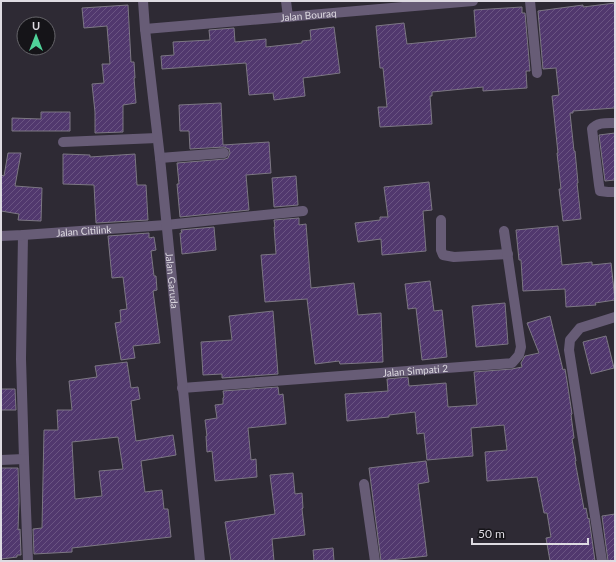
<svg xmlns="http://www.w3.org/2000/svg" width="616" height="562" font-family="Lato,sans-serif">
<style>
.building{fill:url(#building-hatch);stroke:#7c7783;fill-rule:evenodd}
.lines{fill:none;stroke-linecap:round;stroke-linejoin:round}
.minor{stroke:#675c76;stroke-width:10}
.tertiary{stroke:#675c76;stroke-width:10}
.labels{text-anchor:middle;dominant-baseline:central;stroke-width:3;stroke-linejoin:round;paint-order:stroke}
.street-label{font-size:10px;fill:#dedbe2;stroke:#151418}
</style>
<defs>
<pattern id="building-hatch" width="6" height="6" patternUnits="userSpaceOnUse"><rect width="6" height="6" fill="#51386e"/><path d="M-1 1l2-2M0 6l6-6M5 7l2-2" fill="none" stroke="#6a5482"/></pattern>
</defs>
<rect width="100%" height="100%" fill="#2e2a34"/>
<g class="building">
<polygon points="615,3 615,108 573,111 573,113 570,113 574,151 575,151 578,183 577,183 581,219 563,221 559,189 561,189 557,153 558,153 552,96 559,95 556,68 543,69 538,11 583,5 583,7"/>
<polygon points="128,5 131,62 134,62 135,78 134,78 136,103 123,105 123,132 95,133 95,112 92,84 104,83 102,64 110,64 107,26 84,28 82,8"/>
<polygon points="522,7 522,13 525,13 530,71 526,71 527,88 483,91 483,87 432,92 432,96 430,96 432,124 380,127 378,107 387,107 383,68 380,68 376,26 404,23 407,44 476,37 474,10"/>
<polygon points="334,27 340,73 303,78 305,96 274,100 273,93 249,95 246,63 162,69 161,56 174,55 173,42 210,40 209,30 234,28 235,42 266,39 266,47 302,43 302,41 311,40 310,30"/>
<polygon points="221,103 223,145 269,142 271,173 246,175 249,210 180,217 177,184 179,184 177,163 225,159 228,158 230,153 229,149 224,147 190,149 189,131 180,131 179,105"/>
<polygon points="41,112 70,112 70,131 12,131 12,118 41,119"/>
<polygon points="615,133 615,180 605,181 599,135"/>
<polygon points="8,153 21,153 15,186 42,188 41,221 18,220 19,214 1,211 1,175 4,176"/>
<polygon points="63,154 90,155 90,157 135,154 137,185 146,185 148,220 96,223 94,185 63,184"/>
<polygon points="296,176 298,205 274,207 272,178"/>
<polygon points="429,182 432,210 423,211 426,251 382,255 381,239 358,242 355,223 380,220 380,217 388,217 384,187"/>
<polygon points="299,218 299,225 306,224 311,288 354,283 358,315 381,313 383,362 340,364 339,361 315,364 307,299 265,302 261,255 276,254 274,227 275,227 274,220"/>
<polygon points="558,226 562,265 592,262 592,265 611,263 615,300 595,303 596,305 566,307 565,289 523,291 521,260 519,260 516,230"/>
<polygon points="214,227 216,250 182,254 180,233 182,233 181,230"/>
<polygon points="149,233 149,238 154,237 156,250 151,251 154,276 156,276 157,290 153,291 160,343 133,346 135,358 121,360 115,323 121,322 120,310 127,309 123,277 112,278 108,236"/>
<polygon points="430,281 434,311 442,310 447,357 422,360 416,308 408,309 405,284"/>
<polygon points="505,303 508,344 476,347 472,306"/>
<polygon points="273,311 278,374 222,378 222,374 203,375 201,342 232,340 229,316"/>
<polygon points="550,316 563,370 565,369 567,381 572,414 571,415 574,438 572,439 576,461 575,461 584,509 586,508 588,519 589,518 595,561 550,561 546,538 551,537 547,513 544,513 537,477 487,481 485,452 507,450 504,425 471,428 473,456 427,460 424,433 417,434 415,412 389,415 389,417 347,421 345,394 388,391 387,379 408,377 409,386 446,383 448,407 477,405 474,372 512,369 522,367 521,363 525,356 539,353 527,323"/>
<polygon points="606,336 614,368 591,374 583,342"/>
<path d="M127 362 131 388 138 387 140 399 131 401 136 441 173 435 176 455 141 461 145 492 162 490 164 509H168L171 537 72 548V552L34 554 33 529 42 528 44 430H58L57 410H72L69 381 97 377 95 366ZM118 437 123 469 99 471 102 496 75 499 72 442Z"/>
<polygon points="278,387 279,395 283,394 286,424 248,428 251,460 256,459 257,477 215,481 212,451 207,452 206,436 207,436 205,420 217,418 215,405 223,404 223,398 224,397 223,391"/>
<polygon points="1,389 15,389 16,410 1,410"/>
<polygon points="426,461 429,482 418,484 427,556 381,561 369,468"/>
<polygon points="1,468 18,468 19,501 18,530 20,529 21,555 17,555 17,557 1,559"/>
<polygon points="293,473 295,494 302,493 303,508 302,509 305,535 272,539 274,561 231,561 225,522 275,514 270,475"/>
<polygon points="615,514 615,561 608,561 602,516"/>
<polygon points="333,548 334,561 314,561 313,550"/>
</g>
<g class="lines">
<g class="minor">
<polyline points="286,1 288,17"/>
<polyline points="530,1 537,73"/>
<path id="s1" d="M145 29 473 1"/>
<path d="M615 123C607 123 597 122 592 129L599 185 600 191 608 192H615"/>
<polyline points="63,142 157,138"/>
<polyline points="160,158 224,153"/>
<polyline points="441,220 441,250 443,255 454,257 508,254"/>
<polyline points="23,235 21,359 24,459"/>
<path id="s2" d="M1 236 23 235 166 225 303 211"/>
<path id="s3" d="M182 388 512 363 519 355 521 347 504 231"/>
<polyline points="1,460 24,459 28,561"/>
<polyline points="364,484 375,561"/>
<polyline points="602,561 569,350 570,340 580,328 615,317"/>
</g>
<path class="tertiary" id="s4" d="M143 1 145 29 160 158 200 561"/>
</g>
<g class="labels">
<g class="street-label">
<text stroke="none"><textPath href="#s1" startOffset="164">Jalan Bouraq</textPath></text>
<text stroke="none"><textPath href="#s2" startOffset="83">Jalan Citilink</textPath></text>
<text stroke="none"><textPath href="#s4" startOffset="281">Jalan Garuda</textPath></text>
<text stroke="none"><textPath href="#s3" startOffset="234">Jalan Simpati 2</textPath></text>
</g>
</g>
<rect width="616" height="562" fill="none" stroke="#dedbe2" stroke-width="4"/>
<g transform="translate(36 36)"><circle r="19" fill="#151418" stroke="#656469"/>
<path d="M0-3L7 15L0 10L-7 15Z" fill="#4fd399"/>
<text y="-6" font-size="11" font-weight="bold" text-anchor="middle" fill="#dedbe2">U</text>
</g>
<path d="M472 538v6h116v-6" fill="none" stroke="#dedbe2" stroke-width="2"/>
<text x="478" y="538" font-size="12" fill="#dedbe2" stroke="#151418" stroke-width="3" paint-order="stroke">50 m</text>
</svg>
